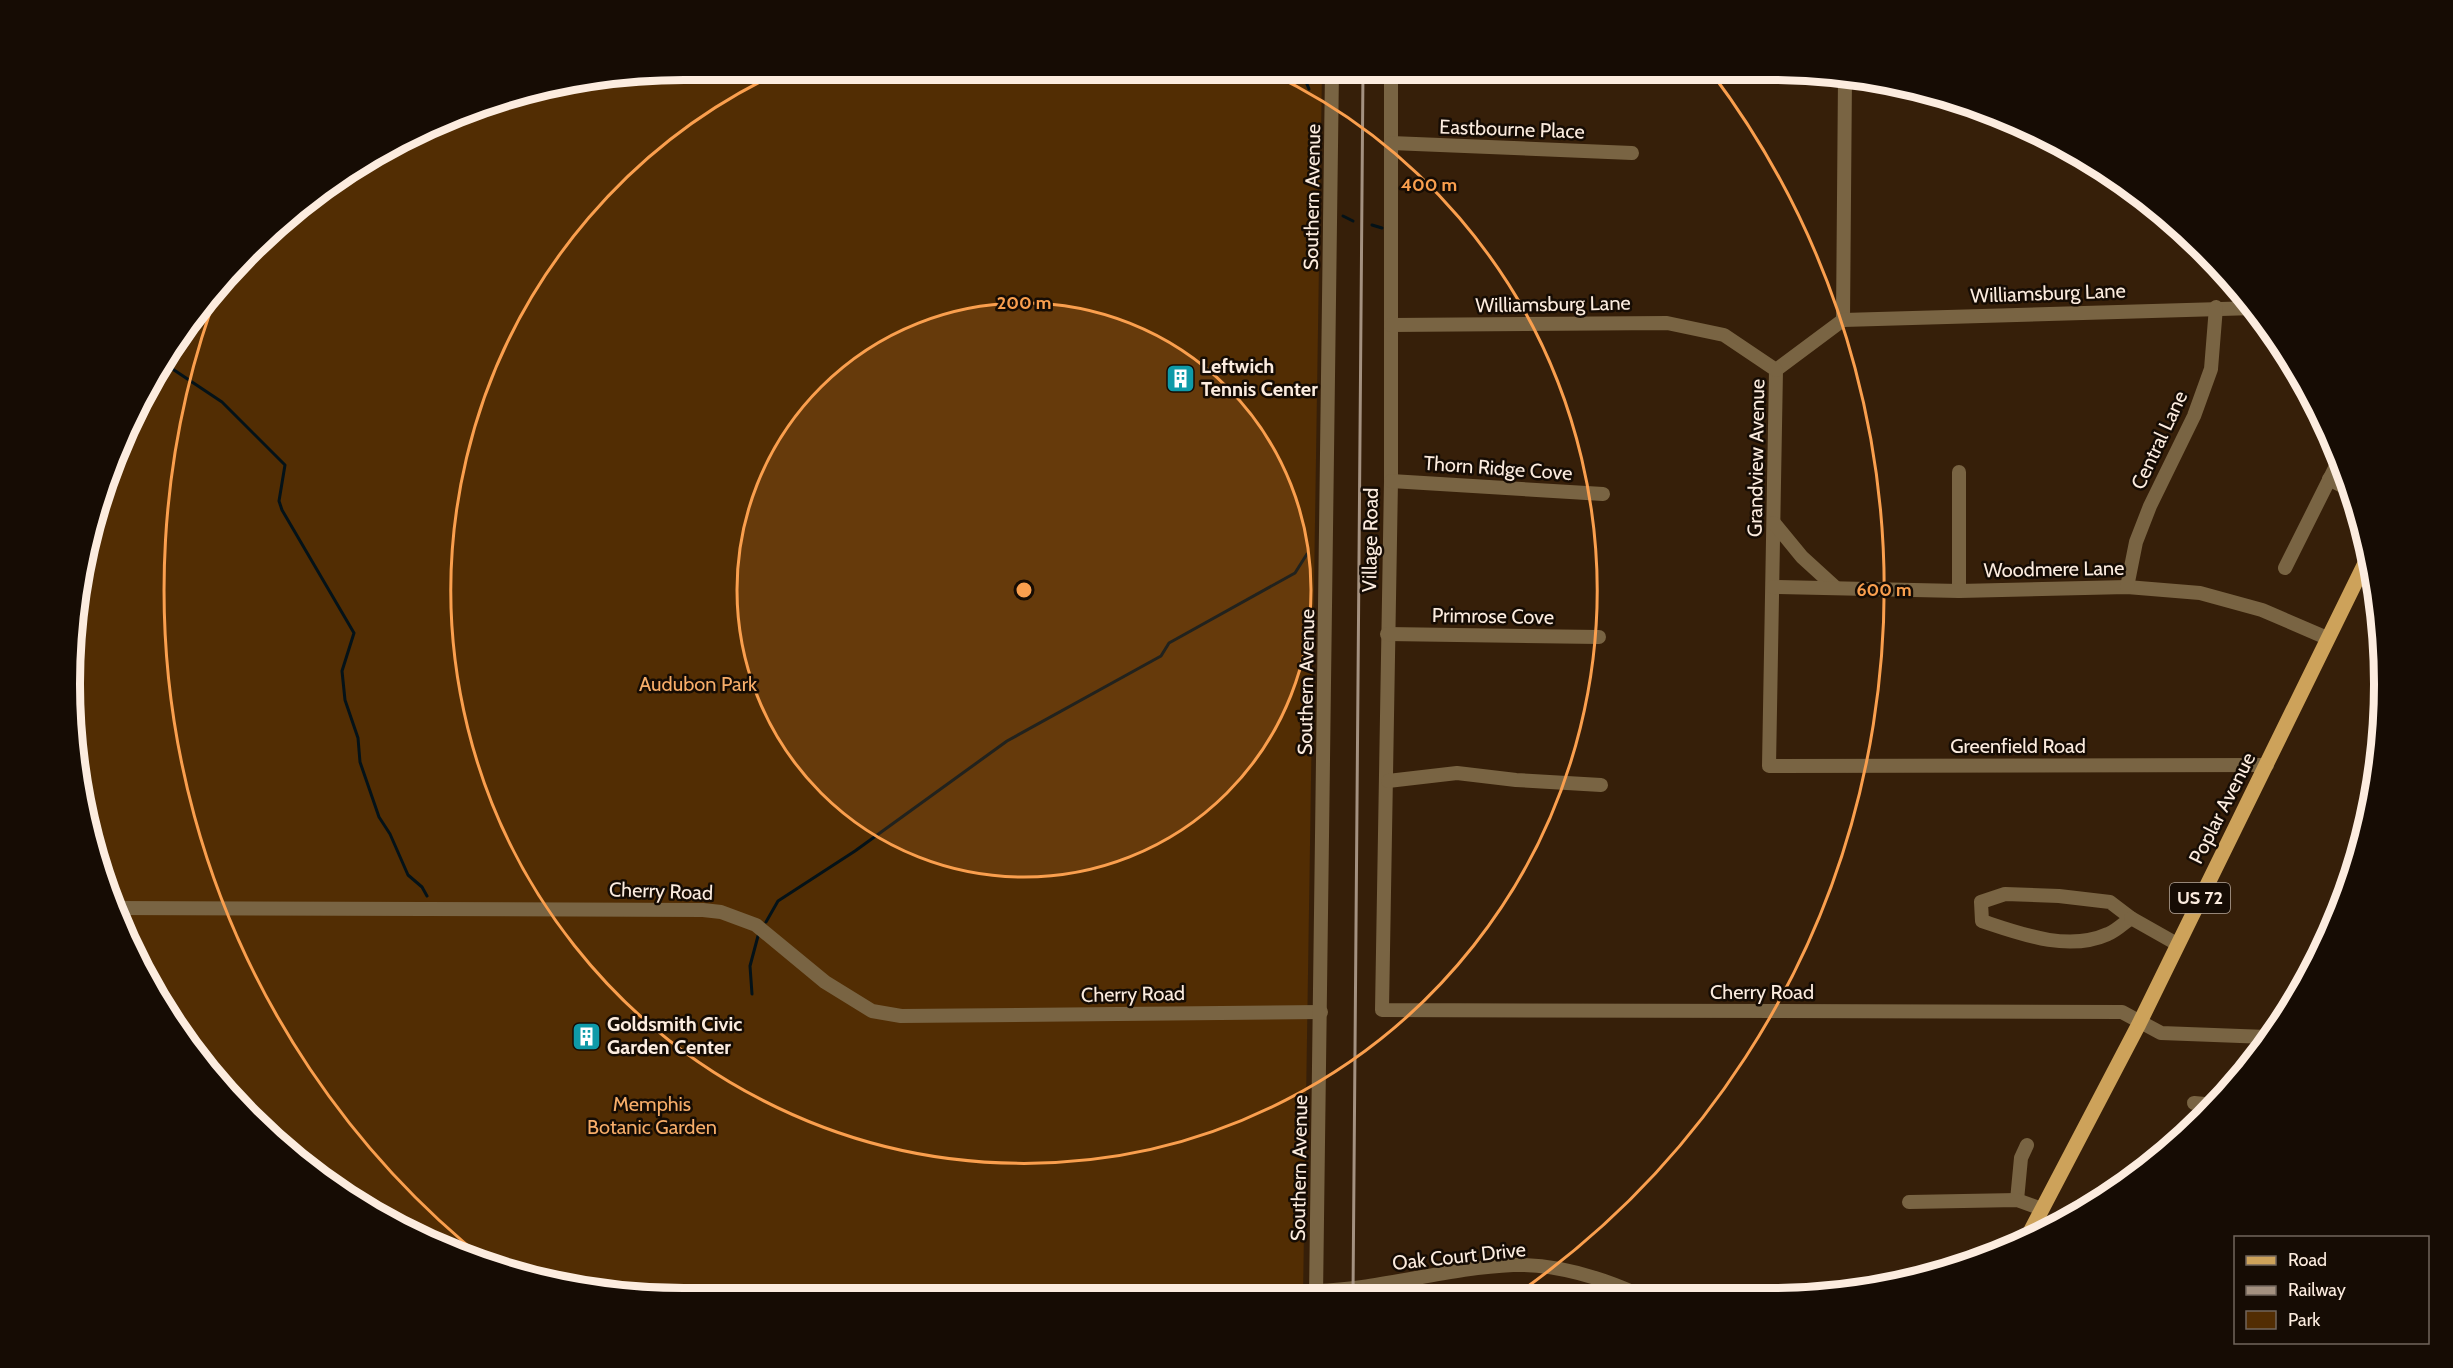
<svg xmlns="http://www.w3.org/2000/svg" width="2453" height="1368" font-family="Cabin,sans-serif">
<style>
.green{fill:#522d03}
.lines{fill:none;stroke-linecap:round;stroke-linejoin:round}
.stream{stroke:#041218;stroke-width:3}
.minor{stroke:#796443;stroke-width:14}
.major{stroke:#cda25a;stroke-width:15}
.rail{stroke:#a49180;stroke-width:3}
.ring{fill:none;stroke:#fa9f4e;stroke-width:3}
.labels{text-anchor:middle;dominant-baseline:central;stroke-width:5;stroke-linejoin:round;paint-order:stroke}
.shield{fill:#160c04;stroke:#b7a99d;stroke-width:1.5}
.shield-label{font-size:18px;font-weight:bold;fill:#fcecdf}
.street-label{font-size:20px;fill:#fcecdf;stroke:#160c04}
.poi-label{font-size:20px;font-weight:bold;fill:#fcecdf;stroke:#160c04;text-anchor:start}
.park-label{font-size:20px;fill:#f7ad69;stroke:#160c04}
.rim{fill:none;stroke:#fcecdf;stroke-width:8}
.centre{fill:#fa9f4e;stroke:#160c04;stroke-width:3}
.ring-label{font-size:18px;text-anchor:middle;font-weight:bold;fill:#fa9f4e;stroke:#160c04;stroke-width:5;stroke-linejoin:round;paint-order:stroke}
</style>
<rect width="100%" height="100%" fill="#361f09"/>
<polygon class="green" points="684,69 1322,70 1303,1296 644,1298 524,1278 377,1217 309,1172 222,1090 172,1025 116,920 90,843 70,725 70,643 90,525 116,448 172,343 222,278 309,196 377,151 486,102 564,81"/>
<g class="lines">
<g class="stream">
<polyline points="1301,70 1309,89"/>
<polyline points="1343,216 1353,221"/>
<polyline points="1372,225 1382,228"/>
<polyline points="162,362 222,402 285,465 279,501 282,510 354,633 342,671 345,700 358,738 360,762 379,817 390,834 408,875 422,887 427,896"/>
<polyline points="766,922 778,901 855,851 1007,741 1161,656 1169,643 1295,573 1307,554"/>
<polyline points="752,994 750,966 758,936"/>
</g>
<g class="minor">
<polyline points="1391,70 1391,481 1382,1010 2122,1012 2161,1033 2267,1037"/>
<polyline points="1845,76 1843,320 1776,370 1769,766 2267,765"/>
<polyline points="1391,143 1632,153"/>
<polyline points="2138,198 2138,195"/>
<polyline points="1843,320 2255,308"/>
<polyline points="1391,325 1667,323 1724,335 1776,370"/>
<polyline points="1959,472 1959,591"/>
<polyline points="2329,479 2350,490"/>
<polyline points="1391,481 1603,494"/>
<polyline points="1774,523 1802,557 1836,588"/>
<polyline points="2285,568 2339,460"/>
<polyline points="1773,587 1959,591 2127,587 2200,593 2262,610 2327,638"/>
<polyline points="2127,587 2136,542 2150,506 2194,416 2211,369 2216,307"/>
<polyline points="1387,634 1599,637"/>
<polyline points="1388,781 1457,773 1516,780 1601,785"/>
<path d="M2005 894 2059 896 2110 902 2131 918C2124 923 2116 931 2108 934 2068 952 2021 934 1982 921L1981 902Z"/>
<polyline points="112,908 703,910 721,912 756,925 825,982 872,1011 901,1016 1321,1012"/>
<polyline points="2131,918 2177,944"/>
<polyline points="2194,1103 2215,1105"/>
<polyline points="2017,1200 2021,1158 2027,1145"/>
<polyline points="1909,1202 2017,1200 2042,1209"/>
<path d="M1316 1291C1382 1289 1446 1268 1513 1265 1556 1264 1599 1277 1637 1294"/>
<polyline points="1316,1296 1332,70"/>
</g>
<polyline class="major" points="2028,1236 2139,1024 2368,557"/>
<polyline class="rail" points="1353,1295 1363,70"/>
</g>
<circle cx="1024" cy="590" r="287" fill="#fa9f4e" fill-opacity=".12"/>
<g class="ring">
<circle cx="1024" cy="590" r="287"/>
<path d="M1266 71A573 573 0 1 1 782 71"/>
<path d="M489 1263A860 860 0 0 1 221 282M1711 72A860 860 0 0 1 1517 1294"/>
</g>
<defs>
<symbol id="building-square" viewBox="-11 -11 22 22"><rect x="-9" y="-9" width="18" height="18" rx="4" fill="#0f9aa8" stroke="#160c04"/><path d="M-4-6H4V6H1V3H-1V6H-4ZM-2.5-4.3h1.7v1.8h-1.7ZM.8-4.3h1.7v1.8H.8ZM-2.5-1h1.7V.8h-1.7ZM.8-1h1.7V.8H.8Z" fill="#fff"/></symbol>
</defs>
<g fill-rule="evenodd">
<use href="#building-square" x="1164" y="362" width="33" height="33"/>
<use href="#building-square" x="570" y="1020" width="33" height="33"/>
</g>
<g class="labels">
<rect class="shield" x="2170" y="883" width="60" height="30" rx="4.5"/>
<g class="shield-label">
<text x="2200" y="898">US 72</text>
</g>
<g class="street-label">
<text transform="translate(1512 129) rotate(2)">Eastbourne Place</text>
<text transform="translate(1312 197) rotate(-89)">Southern Avenue</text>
<text transform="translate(2048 293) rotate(-2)">Williamsburg Lane</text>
<text transform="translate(1553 304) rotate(-1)">Williamsburg Lane</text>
<text transform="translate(2159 440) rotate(-65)">Central Lane</text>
<text transform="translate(1756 458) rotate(-89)">Grandview Avenue</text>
<text transform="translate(1498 468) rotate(4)">Thorn Ridge Cove</text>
<text transform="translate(1370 540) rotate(-89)">Village Road</text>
<text transform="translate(2054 569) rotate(-1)">Woodmere Lane</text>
<text transform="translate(1493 616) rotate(1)">Primrose Cove</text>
<text transform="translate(1306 682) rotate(-89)">Southern Avenue</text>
<text x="2018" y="746">Greenfield Road</text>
<text transform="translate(2222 808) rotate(-63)">Poplar Avenue</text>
<text transform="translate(661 891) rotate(2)">Cherry Road</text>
<text x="1762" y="992">Cherry Road</text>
<text transform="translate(1133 994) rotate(-1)">Cherry Road</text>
<text transform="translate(1299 1168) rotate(-89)">Southern Avenue</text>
<text transform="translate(1459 1256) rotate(-6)">Oak Court Drive</text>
</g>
<g class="poi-label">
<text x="1201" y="366">Leftwich<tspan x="1201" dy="23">Tennis Center</tspan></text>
<text x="607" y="1024">Goldsmith Civic<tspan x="607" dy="23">Garden Center</tspan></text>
</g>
<g class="park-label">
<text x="698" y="684">Audubon Park</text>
<text x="652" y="1104">Memphis<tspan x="652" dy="23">Botanic Garden</tspan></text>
</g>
</g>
<path d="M0 0H2453V1368H0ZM684 80H1770A604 604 0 0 1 2374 684V684A604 604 0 0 1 1770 1288H684A604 604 0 0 1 80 684V684A604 604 0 0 1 684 80Z" fill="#160c04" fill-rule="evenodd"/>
<path class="rim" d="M684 80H1770A604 604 0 0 1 2374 684V684A604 604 0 0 1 1770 1288H684A604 604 0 0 1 80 684V684A604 604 0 0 1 684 80Z"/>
<circle cx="1024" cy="590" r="9" class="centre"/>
<g class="ring-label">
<text x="1429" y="191">400 m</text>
<text x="1024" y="309">200 m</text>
<text x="1884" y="596">600 m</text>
</g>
<rect x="2234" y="1236" width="195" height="108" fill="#160c04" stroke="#72665c" stroke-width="1.5"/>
<rect x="2246" y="1256" width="30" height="9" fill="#cda25a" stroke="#72665c" stroke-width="1.5"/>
<text x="2288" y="1266" font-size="18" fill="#fcecdf">Road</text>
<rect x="2246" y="1286" width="30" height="9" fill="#a49180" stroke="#72665c" stroke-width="1.5"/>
<text x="2288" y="1296" font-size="18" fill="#fcecdf">Railway</text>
<rect x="2246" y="1311" width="30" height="18" fill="#522d03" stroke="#72665c" stroke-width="1.5"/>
<text x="2288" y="1326" font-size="18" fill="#fcecdf">Park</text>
</svg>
